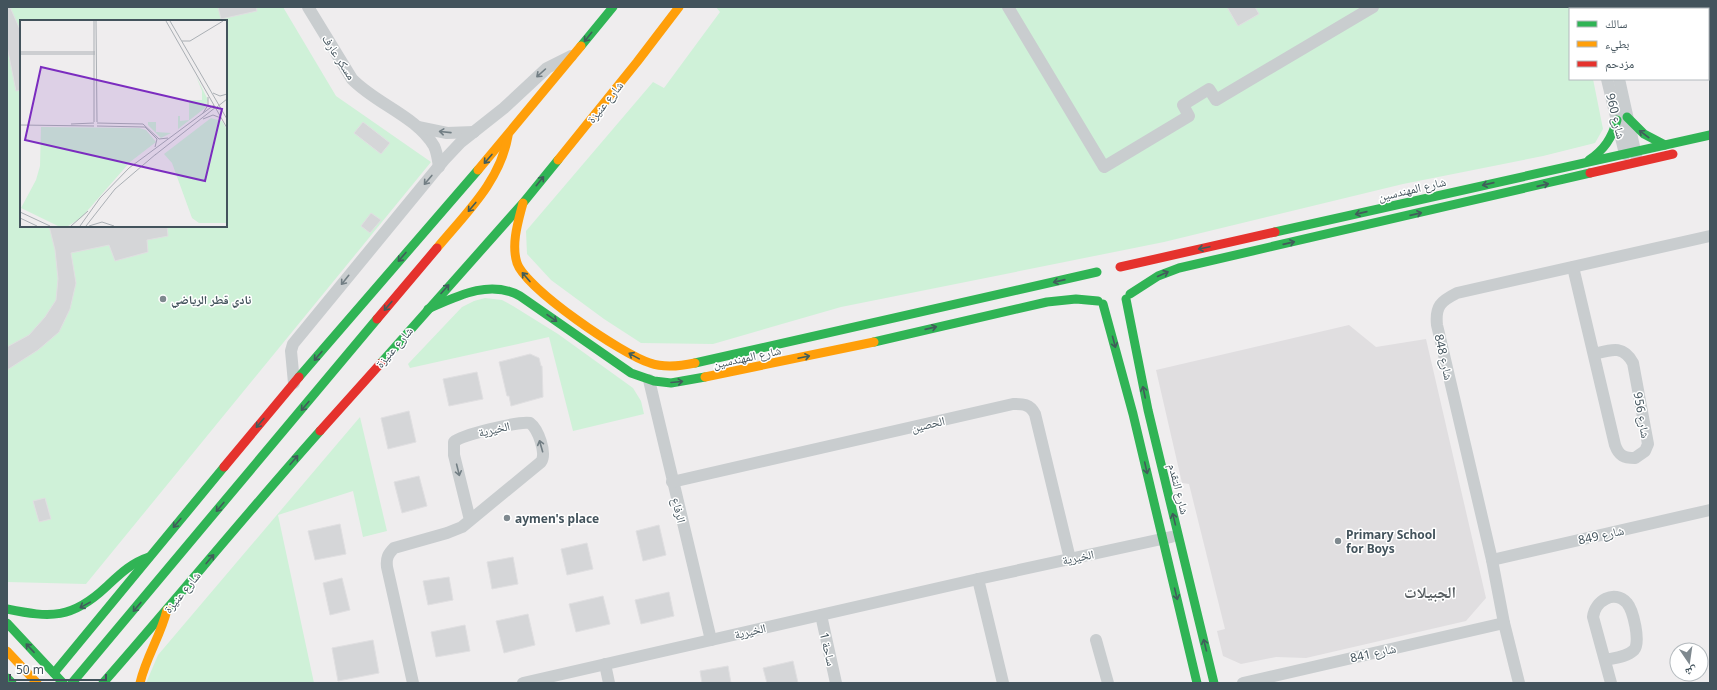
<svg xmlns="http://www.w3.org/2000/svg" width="1717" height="690" font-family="'Noto Sans','Noto Naskh Arabic',sans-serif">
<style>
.education{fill:#e0dee0}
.green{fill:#cff1d8;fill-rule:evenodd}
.building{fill:#d5d6d8;stroke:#e0dfe1}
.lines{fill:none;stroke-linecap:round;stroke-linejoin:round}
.street{stroke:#c9cdcf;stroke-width:12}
.fast{stroke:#30b455;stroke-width:9}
.slow{stroke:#ff9f0a;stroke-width:9}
.jam{stroke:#e5322d;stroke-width:9}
.oneway{stroke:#415d5b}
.oneway2{stroke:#727e84}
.poi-dot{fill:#7f898f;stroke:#fff;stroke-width:1.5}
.labels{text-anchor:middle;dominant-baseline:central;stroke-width:3;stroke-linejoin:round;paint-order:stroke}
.street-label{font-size:12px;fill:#43535c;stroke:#fff}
.poi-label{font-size:12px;font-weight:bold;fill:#43535c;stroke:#fff;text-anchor:start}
.district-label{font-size:16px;font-weight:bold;fill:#585e62;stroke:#fff}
.inset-road{fill:none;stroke:#aaafb4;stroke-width:1}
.view{fill:#7b2cbf;fill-opacity:0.15;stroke:#7b2cbf;stroke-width:2}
.inset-edge{fill:none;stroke:#43535c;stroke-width:2}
</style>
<rect width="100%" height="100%" fill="#efedee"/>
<polygon class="education" points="1349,325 1376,347 1426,339 1486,598 1466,621 1306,658 1276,657 1241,664 1223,656 1217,631 1225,629 1189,484 1182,483 1156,370"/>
<g class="green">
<path d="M7 7H283L336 96 431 162 86 584 7 582ZM21 21H226V226H21Z"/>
<polygon points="716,7 1578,7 1578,9 1570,9 1570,79 1593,79 1603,129 1595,143 1543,156 1403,184 1164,242 841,307 713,344 641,343 604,319 551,280 527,254 526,231 653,82 664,88 720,12"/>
<polygon points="485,298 502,300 513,306 558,334 633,388 641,401 644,414 573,431 549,337 410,368 408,364 462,307 474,301"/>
<polygon points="360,417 387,531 363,537 353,491 278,515 314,683 146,683 158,655"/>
</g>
<g class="building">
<polygon points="7,7 10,7 21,32 21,90 16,91 7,46"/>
<polygon points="218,7 256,7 257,11 221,19"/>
<polygon points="1227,7 1255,7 1259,14 1238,26"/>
<polygon points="363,122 390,143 381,154 354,133"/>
<polygon points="371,213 381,220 370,233 361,226"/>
<polygon points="49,226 167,226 168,236 147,240 148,252 115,261 109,245 71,253 76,283 70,309 59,332 38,350 7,370 7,347 29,335 45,317 56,300 58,279 55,250"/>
<polygon points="530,354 539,358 541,366 542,366 543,397 511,406 509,396 507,396 499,362"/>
<polygon points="477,372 483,399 449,406 443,379"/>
<polygon points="409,411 416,442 388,449 381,418"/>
<polygon points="419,476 427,506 402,513 394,482"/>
<polygon points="45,498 51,519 39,522 33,501"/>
<polygon points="340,524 346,554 315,560 308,531"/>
<polygon points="659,525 666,555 643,561 636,531"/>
<polygon points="587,543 593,569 567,575 561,549"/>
<polygon points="513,557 518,584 492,589 487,562"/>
<polygon points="449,577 453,600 428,605 423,581"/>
<polygon points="342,578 350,610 330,615 323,583"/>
<polygon points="669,592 674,616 641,624 635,600"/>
<polygon points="603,596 610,624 576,632 569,604"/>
<polygon points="528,614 535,645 504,653 496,621"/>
<polygon points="465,625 470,651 436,657 431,632"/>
<polygon points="373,640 379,673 338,681 332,648"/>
<polygon points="793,661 798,683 767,683 763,668"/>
<polygon points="728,666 731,683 702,683 700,671"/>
</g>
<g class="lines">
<g class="street">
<path d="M308 7 352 79C376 104 416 116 434 146 437 152 438 160 439 167"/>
<polyline points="1008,7 1104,167 1189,116 1183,105 1209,89 1216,100 1373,7"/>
<polyline points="1589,7 1590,9"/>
<polyline points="1602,7 1603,9"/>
<polyline points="1697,7 1698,9"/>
<polyline points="1708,29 1710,31"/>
<polyline points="1607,79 1625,154"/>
<polyline points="1619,79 1637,160"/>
<polyline points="418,127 447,133 474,132"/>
<path d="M1573 267 1615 445C1619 456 1624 458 1635 458L1645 451 1648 444 1633 363C1623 344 1610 350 1594 354"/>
<polyline points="649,380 711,640"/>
<polyline points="294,383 291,351 293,344 444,160 461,142 504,108 547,68 571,56"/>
<path d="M672 482 1013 404C1023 404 1030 404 1035 414L1070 559"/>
<polyline points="1492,560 1710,510"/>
<polyline points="978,579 1003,683"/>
<polyline points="821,615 836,683"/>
<polyline points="1096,640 1108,683"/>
<path d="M1605 660C1614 658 1627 657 1634 650 1641 642 1633 610 1627 603 1614 589 1595 601 1593 617L1611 683"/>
<polyline points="605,664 609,683"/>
<path d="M413 683 387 567C386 558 388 554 394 548L447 533 462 527 541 462C547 453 538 429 530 423 519 421 461 435 454 442V455L470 520"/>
<polyline points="523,683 978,579 1171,537"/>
<polyline points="1243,683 1504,623"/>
<path d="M1519 683 1504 623 1492 560 1437 325C1435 306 1441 301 1457 293L1710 236"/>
</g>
<g class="fast">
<polyline points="581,46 613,7"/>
<polyline points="1627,117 1644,134 1665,145"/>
<path d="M1589 160C1604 150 1612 138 1617 120"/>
<polyline points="1275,232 1710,135"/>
<polyline points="1130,294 1158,276 1179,268 1590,173"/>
<polyline points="1126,299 1148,410 1214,683"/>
<polyline points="1103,304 1133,414 1197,683"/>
<path d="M428 309C457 296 490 279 520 296L631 373 654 381 671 383 705 377"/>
<polyline points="874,342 1047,302 1076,299 1098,301"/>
<polyline points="381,363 523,203 558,160"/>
<polyline points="695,363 1097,272"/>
<polyline points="299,377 478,170"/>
<path d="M7 609C51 618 72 619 106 587 120 574 131 563 149 557"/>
<polyline points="7,623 63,683"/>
<polyline points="54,673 224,467"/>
<polyline points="7,678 12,683"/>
<polyline points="72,683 377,319"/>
<path d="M103 683C176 600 246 514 320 431"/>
</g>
<g class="slow">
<polyline points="558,160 637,62 679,7"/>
<polyline points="478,170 581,46"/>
<path d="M523 203C518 222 511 244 517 263 526 289 623 355 650 363 664 368 681 366 695 363"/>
<path d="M437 248C465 214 500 182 508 136"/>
<polyline points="705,377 874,342"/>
<polyline points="7,651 37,683"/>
<path d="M140 683C146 657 161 635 167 610"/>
</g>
<g class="jam">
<polyline points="1590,173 1673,154"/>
<polyline points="1120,267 1275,232"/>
<polyline points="377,319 437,248"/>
<polyline points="320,431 381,363"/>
<polyline points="224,467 299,377"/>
</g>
</g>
<defs><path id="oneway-shaft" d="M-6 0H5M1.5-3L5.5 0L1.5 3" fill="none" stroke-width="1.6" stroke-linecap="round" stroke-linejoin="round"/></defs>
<g class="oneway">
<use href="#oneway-shaft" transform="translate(588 37) rotate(129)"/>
<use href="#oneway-shaft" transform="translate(1644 134) rotate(-143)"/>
<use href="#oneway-shaft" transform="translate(488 159) rotate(131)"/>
<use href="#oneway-shaft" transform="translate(540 181) rotate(-51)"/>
<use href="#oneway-shaft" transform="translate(1488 184) rotate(167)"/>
<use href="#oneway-shaft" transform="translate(1543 185) rotate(-13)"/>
<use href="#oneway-shaft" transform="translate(472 207) rotate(130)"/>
<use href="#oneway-shaft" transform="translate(1361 213) rotate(167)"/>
<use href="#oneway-shaft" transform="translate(1416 214) rotate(-13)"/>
<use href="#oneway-shaft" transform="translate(1289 243) rotate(-13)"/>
<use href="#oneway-shaft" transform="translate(1204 248) rotate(168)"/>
<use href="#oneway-shaft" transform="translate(402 257) rotate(131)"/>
<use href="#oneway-shaft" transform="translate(1163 274) rotate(-24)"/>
<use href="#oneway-shaft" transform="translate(526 277) rotate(-131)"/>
<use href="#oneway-shaft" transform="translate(1059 281) rotate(167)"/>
<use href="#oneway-shaft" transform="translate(445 289) rotate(-48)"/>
<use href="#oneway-shaft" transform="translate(388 306) rotate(130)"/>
<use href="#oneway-shaft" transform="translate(552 318) rotate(35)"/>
<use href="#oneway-shaft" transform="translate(931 328) rotate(-13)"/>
<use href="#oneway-shaft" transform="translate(1114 342) rotate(75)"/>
<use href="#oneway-shaft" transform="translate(318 356) rotate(131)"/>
<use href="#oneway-shaft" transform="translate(634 356) rotate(-151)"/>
<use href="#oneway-shaft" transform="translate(804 357) rotate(-12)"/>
<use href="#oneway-shaft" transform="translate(677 382) rotate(-5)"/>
<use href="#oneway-shaft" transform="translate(1144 392) rotate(-102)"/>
<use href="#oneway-shaft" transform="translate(305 406) rotate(130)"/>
<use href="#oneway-shaft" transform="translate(260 423) rotate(130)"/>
<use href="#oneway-shaft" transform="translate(294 460) rotate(-49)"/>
<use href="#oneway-shaft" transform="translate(1146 468) rotate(77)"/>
<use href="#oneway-shaft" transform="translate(220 507) rotate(130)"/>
<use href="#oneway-shaft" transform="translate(1174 519) rotate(-104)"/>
<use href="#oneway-shaft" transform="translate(177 523) rotate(130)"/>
<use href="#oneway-shaft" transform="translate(210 559) rotate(-50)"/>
<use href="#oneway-shaft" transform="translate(1176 594) rotate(76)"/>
<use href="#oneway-shaft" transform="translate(85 605) rotate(151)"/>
<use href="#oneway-shaft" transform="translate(137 607) rotate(130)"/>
<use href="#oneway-shaft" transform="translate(1205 645) rotate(-104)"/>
<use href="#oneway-shaft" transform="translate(30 648) rotate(-133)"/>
</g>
<g class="oneway2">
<use href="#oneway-shaft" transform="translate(541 73) rotate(138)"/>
<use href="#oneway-shaft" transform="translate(445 132) rotate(-174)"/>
<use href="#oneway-shaft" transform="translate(428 180) rotate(130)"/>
<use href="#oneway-shaft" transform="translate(345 280) rotate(129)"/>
<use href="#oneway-shaft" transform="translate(541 446) rotate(-106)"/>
<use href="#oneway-shaft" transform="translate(458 470) rotate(76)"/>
</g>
<g class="poi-dot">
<circle cx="163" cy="299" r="4"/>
<circle cx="507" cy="518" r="4"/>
<circle cx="1338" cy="541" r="4"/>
</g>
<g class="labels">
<g class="street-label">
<text transform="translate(339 57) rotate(57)">مسكر عارف</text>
<text transform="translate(605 102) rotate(-51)">شارع عنيزة</text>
<text transform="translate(1616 116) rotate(76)">شارع 960</text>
<text transform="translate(1412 189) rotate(-13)">شارع المهندسين</text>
<text transform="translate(394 347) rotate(-49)">شارع عنيزة</text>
<text transform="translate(747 357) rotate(-12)">شارع المهندسين</text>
<text transform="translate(1444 357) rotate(77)">شارع 848</text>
<text transform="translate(1642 415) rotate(80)">شارع 956</text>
<text transform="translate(928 424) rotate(-13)">الحصين</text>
<text transform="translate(494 429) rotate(-13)">الخيرية</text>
<text transform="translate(1179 489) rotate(76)">شارع التقدم</text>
<text transform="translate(679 510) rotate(76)">الرفاع</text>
<text transform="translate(1601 535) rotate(-13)">شارع 849</text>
<text transform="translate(1078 557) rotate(-12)">الخيرية</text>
<text transform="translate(182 592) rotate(-50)">شارع عنيزة</text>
<text transform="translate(750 631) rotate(-13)">الخيرية</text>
<text transform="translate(828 649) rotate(77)">ساحة 1</text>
<text transform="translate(1373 653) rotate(-13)">شارع 841</text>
</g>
<g class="poi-label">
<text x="171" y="299">نادي قطر الرياضي</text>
<text x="515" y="518">aymen's place</text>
<text x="1346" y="534">Primary School<tspan x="1346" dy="14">for Boys</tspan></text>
</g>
<g class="district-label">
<text x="1430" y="592">الجبيلات</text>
</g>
</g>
<g transform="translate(20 20)">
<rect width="207" height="207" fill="#efedee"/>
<path d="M176 56 188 80 185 88 158 109V96H160V101L169 100V80H182V71ZM191 98 202 101 207 110V203H179L172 198 152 143 144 134ZM128 102H136V112L151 113 141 118 128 105ZM21 107 119 108 126 110 136 122 110 142 61 198 48 206H38L1 188 16 160 20 146Z" fill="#cff1d8"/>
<path class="inset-road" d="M74 1V102M76 1 77 102M146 1 207 108M150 1 207 99M162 21H170L203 1M0 32H75M0 34H75M193 73 200 76 207 74M197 87 207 79M183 93 188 85V77M183 99 193 95 201 98M77 103 123 104 139 119 148 118M51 104 74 103M0 105 74 106M77 106 125 107 137 119 135 127M135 135 196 87M0 192 30 206M0 198 17 206M51 206 68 191M60 206 80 178 109 148 194 85M66 206 95 169 136 134M69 206 82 202 94 206"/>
<path class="view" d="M21 47 202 89 185 161 5 120Z"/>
<rect width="207" height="207" class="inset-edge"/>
</g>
<rect width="1717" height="690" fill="none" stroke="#43535c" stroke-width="16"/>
<rect x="1569" y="8" width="140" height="72" fill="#ffffff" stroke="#b4babe"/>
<rect x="1577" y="21" width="20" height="6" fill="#30b455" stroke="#b4babe"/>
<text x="1605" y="28" font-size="12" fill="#43535c">سالك</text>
<rect x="1577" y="41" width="20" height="6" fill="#ff9f0a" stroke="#b4babe"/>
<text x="1605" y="48" font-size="12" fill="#43535c">بطيء</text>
<rect x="1577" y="61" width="20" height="6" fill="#e5322d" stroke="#b4babe"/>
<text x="1605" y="68" font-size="12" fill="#43535c">مزدحم</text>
<g transform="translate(1689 662) rotate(167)"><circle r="19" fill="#ffffff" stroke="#b4babe"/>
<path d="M0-3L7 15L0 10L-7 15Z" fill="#7f898f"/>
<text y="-6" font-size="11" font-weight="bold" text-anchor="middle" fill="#43535c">ش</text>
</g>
<path d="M10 674v6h96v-6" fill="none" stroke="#43535c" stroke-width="2"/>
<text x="16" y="674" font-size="12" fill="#43535c" stroke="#ffffff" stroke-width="3" paint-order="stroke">50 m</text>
</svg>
